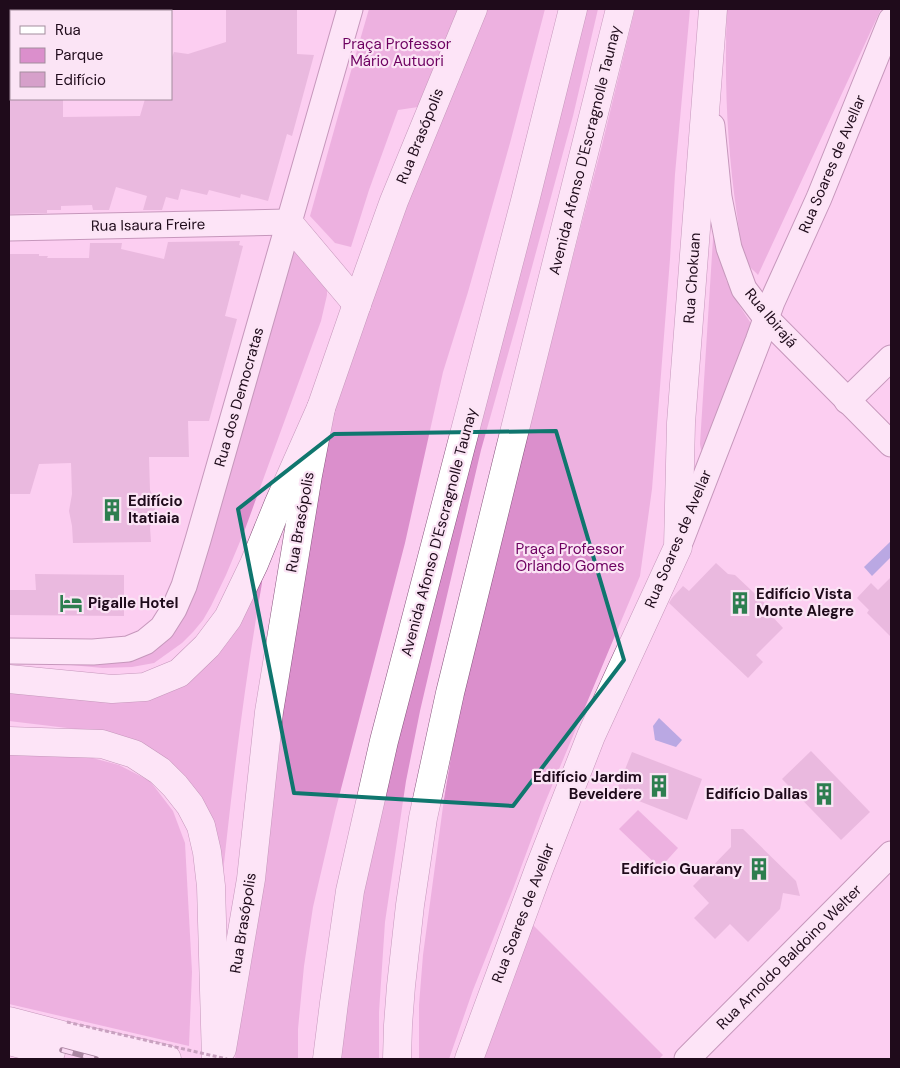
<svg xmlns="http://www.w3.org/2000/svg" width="900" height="1068" font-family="'DM Sans',sans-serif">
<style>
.green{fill:#db8fcc}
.water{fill:#6b7ad2}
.building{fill:#d6a0ca}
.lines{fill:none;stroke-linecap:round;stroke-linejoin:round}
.street-casing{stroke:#86557c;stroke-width:27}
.secondary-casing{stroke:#86557c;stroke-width:29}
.primary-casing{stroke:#86557c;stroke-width:29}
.highway-casing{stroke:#86557c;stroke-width:29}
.street{stroke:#fff;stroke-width:25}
.secondary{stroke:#fff;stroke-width:28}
.primary{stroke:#fff;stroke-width:28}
.highway{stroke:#fff;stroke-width:28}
.rail-casing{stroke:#472e41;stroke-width:5.5}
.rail{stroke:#fbe4f5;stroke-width:4;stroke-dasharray:11;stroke-linecap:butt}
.path-bridge{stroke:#8d6c85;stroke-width:3;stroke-dasharray:4 2.5;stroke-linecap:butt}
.marked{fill:none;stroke:#0f766e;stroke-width:4;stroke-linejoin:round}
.labels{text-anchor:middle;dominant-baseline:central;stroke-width:4.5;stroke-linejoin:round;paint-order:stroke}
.park-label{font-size:15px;fill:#6d0060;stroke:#fbe4f5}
.street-label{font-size:15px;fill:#1f0b1b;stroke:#fbe4f5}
.poi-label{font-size:15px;font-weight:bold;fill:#1f0b1b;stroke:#fbe4f5;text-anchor:start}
</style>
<rect width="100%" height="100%" fill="#fccef1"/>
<g class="green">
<polygon points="369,9 458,9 418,107 398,110 369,190 351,247 335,243 310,216 342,102"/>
<polygon points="477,9 545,9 510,143 468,292 443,372 405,543 335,812 313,907 304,966 298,1029 298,1059 235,1059 247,936 325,445 350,347"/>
<polygon points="583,9 598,9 573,116 517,322 481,450 420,711 406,781 385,922 379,1012 379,1059 333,1059 350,920"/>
<polygon points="635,9 690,9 675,174 670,259 652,489 640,576 544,805 513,889 473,990 449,1059 419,1059 419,1005 423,955 444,799 457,721 504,523 602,145"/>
<path d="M727 9H881L758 275C756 272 752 270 750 267 741 256 739 229 737 215 727 147 724 78 727 9Z"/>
<polygon points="714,223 726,280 739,305 752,325 706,448 701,450 700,444"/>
<polygon points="285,242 327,281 327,295 321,321 244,532 226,575 211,606 203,620 193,632 182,643 154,663 132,667 103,668 27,661 160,639"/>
<path d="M260 578 262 579V583C243 692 230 802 219 912L213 847 109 733 9 721V687L194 675C209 664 225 648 235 632 245 615 252 596 260 578Z"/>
<polygon points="9,751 85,756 119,765 150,781 173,811 185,843 192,972 189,1046 9,1004"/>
<polygon points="638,810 678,848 660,868 619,829"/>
<polygon points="529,921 663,1055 659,1059 477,1059"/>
</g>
<g class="water">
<polygon points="891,541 891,557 872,576 864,567"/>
<polygon points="659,718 682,740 676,747 655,740 653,726"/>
</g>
<g class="building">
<polygon points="226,9 297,9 297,54 314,55 292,136 287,134 268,201 241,194 240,198 209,190 207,195 181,189 178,200 166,197 162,210 143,210 147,196 116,187 109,210 93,210 92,205 61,206 61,210 47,210 47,213 9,214 9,99 63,99 63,117 140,116 145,99 171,99 171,60 174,52 188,54 226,42"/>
<polygon points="240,241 239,245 243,246 225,316 237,319 209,421 188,421 189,457 149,457 150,490 154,499 155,509 153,518 150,527 151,542 73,543 72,526 69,511 72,494 71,463 39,464 30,494 9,494 9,254 39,254 39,256 48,256 47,258 89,258 90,243 122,243 121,249 164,259 168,242"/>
<polygon points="716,563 728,574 735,575 769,607 770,614 783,628 756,655 763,662 748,678 669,603 672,598 683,586 689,591"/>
<polygon points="35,574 124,575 124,616 9,615 9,590 36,590"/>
<polygon points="891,577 891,637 867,613 869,610 857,598 871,583 878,590"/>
<polygon points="811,751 870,812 841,840 782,779"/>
<polygon points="632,752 702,779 687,820 616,792"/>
<polygon points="731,829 743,829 796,881 800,896 783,893 780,909 748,942 730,924 715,939 694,918 709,903 693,886 731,847"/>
</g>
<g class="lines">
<defs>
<g id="street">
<polyline points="712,126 719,197 729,248 744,289 766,318 891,444"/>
<polyline points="9,228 288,222"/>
<polyline points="847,401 891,358"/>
<polyline points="681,540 758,341 772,302 819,198 891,20"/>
<polyline points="9,651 93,652 128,649 145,642 162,628 174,609 184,586 198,540 350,9"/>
<polyline points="687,1059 891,854"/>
</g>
<g id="secondary">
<polyline points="288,222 357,304"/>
<polyline points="222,1049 251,879 269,712 308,475 321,408 357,304 394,201 473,9"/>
<polyline points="469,1059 539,869 591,736 678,547 681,423 713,9"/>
</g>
<g id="primary">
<polyline points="9,679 112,689 145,687 179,673 207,646 228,618 254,564 278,505 321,408"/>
<polyline points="9,741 102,744 134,754 160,771 175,786 190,805 201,826 207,852 211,886 216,1059"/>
<polyline points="9,1021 66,1036 167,1059"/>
<polyline points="9,1041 51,1052"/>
</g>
<g id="highway">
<polyline points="327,1059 334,1003 350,891 384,741 525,201 573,9"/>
<polyline points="397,1059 398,1025 401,986 410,905 423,818 450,693 509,453 620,9"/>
</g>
</defs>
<use href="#street" class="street-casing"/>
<use href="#secondary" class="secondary-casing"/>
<use href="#primary" class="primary-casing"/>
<use href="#highway" class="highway-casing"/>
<use href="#street" class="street"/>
<use href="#secondary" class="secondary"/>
<use href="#primary" class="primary"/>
<use href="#highway" class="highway"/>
<defs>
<polyline id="rail" points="62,1050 96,1059"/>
</defs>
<use href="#rail" class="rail-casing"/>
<use href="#rail" class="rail"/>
<polyline class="path-bridge" points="67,1022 227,1059"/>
</g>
<path d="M0 0H900V1068H0ZM556 431 624 660 513 806 294 793 238 509 334 434Z" fill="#fccef1" fill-opacity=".55" fill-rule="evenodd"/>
<path class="marked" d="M556 431 624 660 513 806 294 793 238 509 334 434Z"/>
<defs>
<symbol id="building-bare" viewBox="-9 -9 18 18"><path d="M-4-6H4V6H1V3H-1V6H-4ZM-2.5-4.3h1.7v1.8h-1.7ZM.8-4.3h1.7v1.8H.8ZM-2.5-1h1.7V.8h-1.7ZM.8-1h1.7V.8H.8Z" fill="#2d7e4f" stroke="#fbe4f5" stroke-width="2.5" paint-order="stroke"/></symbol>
<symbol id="hotel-bare" viewBox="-9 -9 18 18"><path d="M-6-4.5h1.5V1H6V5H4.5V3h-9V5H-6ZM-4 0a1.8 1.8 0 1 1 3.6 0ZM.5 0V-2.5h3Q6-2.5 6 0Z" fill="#2d7e4f" stroke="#fbe4f5" stroke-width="2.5" paint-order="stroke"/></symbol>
</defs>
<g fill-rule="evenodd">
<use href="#building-bare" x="96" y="494" width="32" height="32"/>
<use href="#hotel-bare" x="55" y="587" width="32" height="32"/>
<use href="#building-bare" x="724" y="587" width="32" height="32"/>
<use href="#building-bare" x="643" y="770" width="32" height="32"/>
<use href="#building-bare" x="808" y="778" width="32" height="32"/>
<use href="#building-bare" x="743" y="853" width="32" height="32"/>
</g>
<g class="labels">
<g class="park-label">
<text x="397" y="44">Praça Professor<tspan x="397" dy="17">Mário Autuori</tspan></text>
<text x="570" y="549">Praça Professor<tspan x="570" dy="17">Orlando Gomes</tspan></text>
</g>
<g class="street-label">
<text transform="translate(420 136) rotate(-68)">Rua Brasópolis</text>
<text transform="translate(585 150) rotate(-76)">Avenida Afonso D'Escragnolle Taunay</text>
<text transform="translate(832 164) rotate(-67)">Rua Soares de Avellar</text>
<text transform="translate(148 225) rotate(-1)">Rua Isaura Freire</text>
<text transform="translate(692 278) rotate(-86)">Rua Chokuan</text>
<text transform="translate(771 318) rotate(50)">Rua Ibirajá</text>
<text transform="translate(239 397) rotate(-74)">Rua dos Democratas</text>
<text transform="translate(300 522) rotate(-80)">Rua Brasópolis</text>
<text transform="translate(439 532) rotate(-75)">Avenida Afonso D'Escragnolle Taunay</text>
<text transform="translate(678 539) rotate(-67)">Rua Soares de Avellar</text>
<text transform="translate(523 913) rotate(-69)">Rua Soares de Avellar</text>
<text transform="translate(243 923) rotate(-81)">Rua Brasópolis</text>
<text transform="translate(789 957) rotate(-45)">Rua Arnoldo Baldoino Welter</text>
</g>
<g class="poi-label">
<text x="128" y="501">Edifício<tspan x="128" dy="17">Itatiaia</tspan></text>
<text x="756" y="594">Edifício Vista<tspan x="756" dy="17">Monte Alegre</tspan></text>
<text x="88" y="603">Pigalle Hotel</text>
<text x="642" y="777" text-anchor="end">Edifício Jardim<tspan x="642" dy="17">Beveldere</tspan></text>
<text x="808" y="794" text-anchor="end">Edifício Dallas</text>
<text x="742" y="869" text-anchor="end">Edifício Guarany</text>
</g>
</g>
<rect width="900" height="1068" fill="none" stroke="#1f0b1b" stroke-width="20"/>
<rect x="10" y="10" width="162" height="90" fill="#fbe4f5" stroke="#a38d9e"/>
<rect x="20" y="26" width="25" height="8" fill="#ffffff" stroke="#a38d9e"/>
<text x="55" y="35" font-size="15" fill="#1f0b1b">Rua</text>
<rect x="20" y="48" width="25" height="15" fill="#db8fcc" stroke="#a38d9e"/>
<text x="55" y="60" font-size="15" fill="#1f0b1b">Parque</text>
<rect x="20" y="72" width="25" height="15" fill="#d6a0ca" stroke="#a38d9e"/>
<text x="55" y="85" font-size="15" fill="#1f0b1b">Edifício</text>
</svg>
